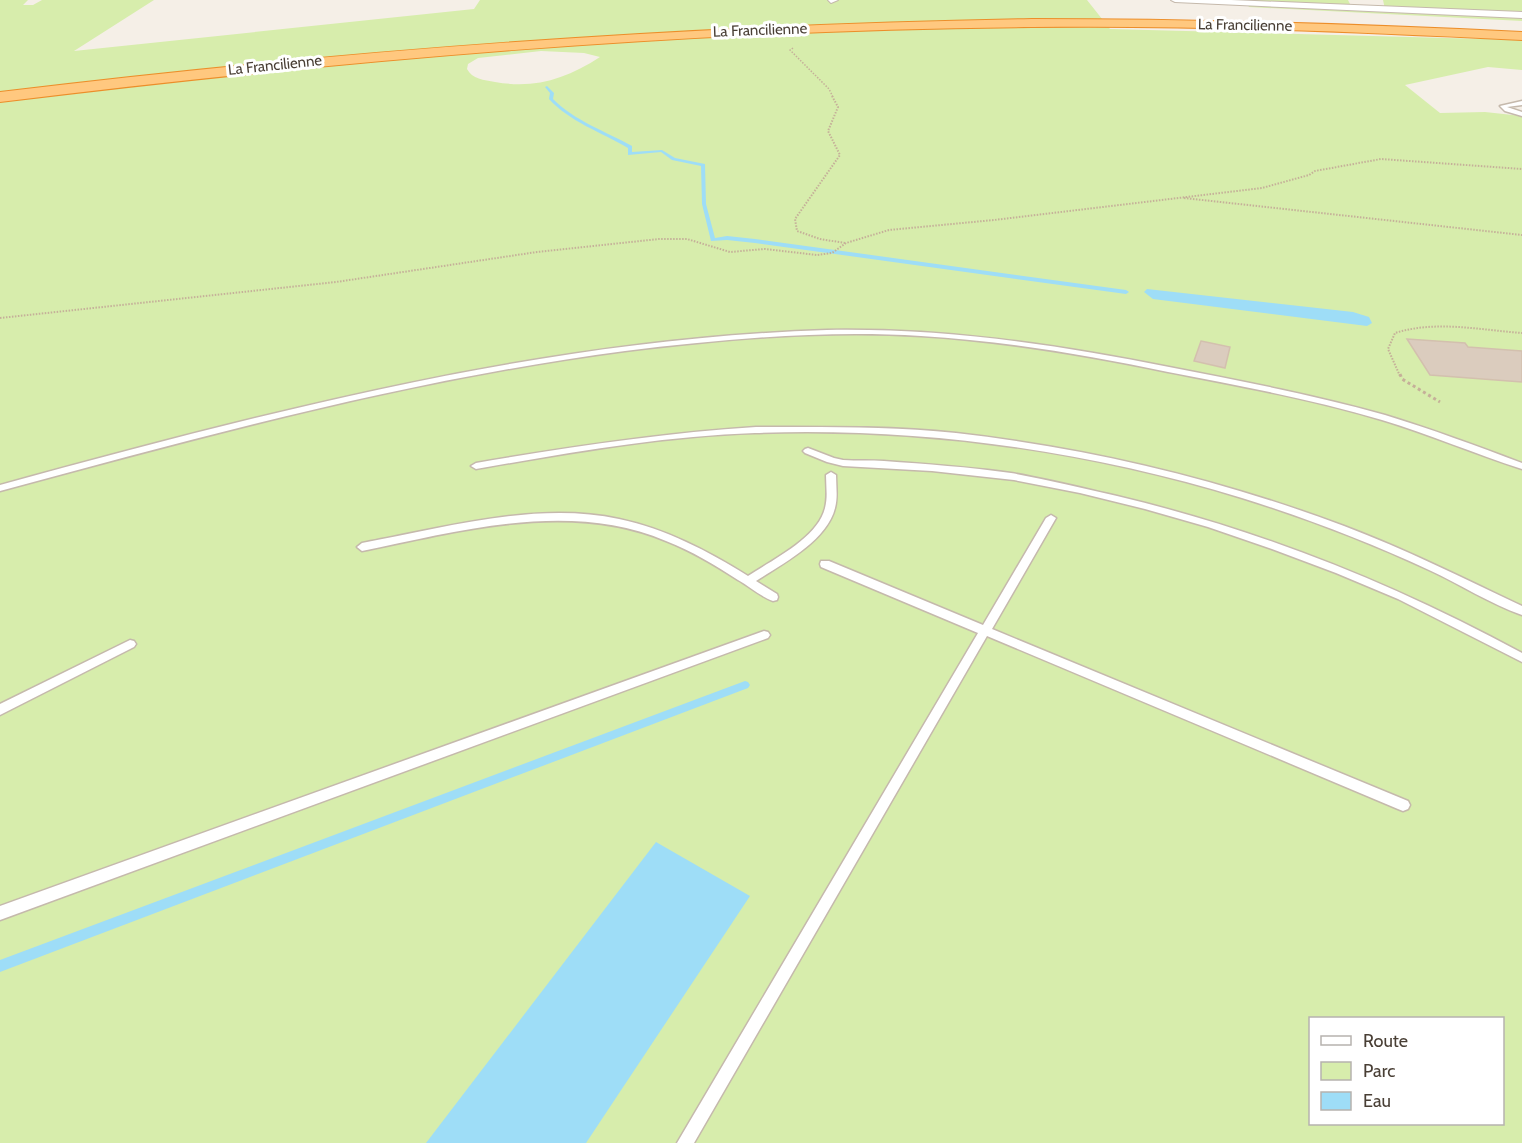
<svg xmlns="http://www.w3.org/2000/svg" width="1522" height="1143" font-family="Cabin,sans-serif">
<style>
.green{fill:#d7edac;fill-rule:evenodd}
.water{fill:#9eddf7}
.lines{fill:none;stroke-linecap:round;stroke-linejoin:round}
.stream{fill:#9eddf7;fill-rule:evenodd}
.building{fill:#dbccbe;stroke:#d3c0ae;stroke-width:1.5}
.service-casing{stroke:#c5b9ac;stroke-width:3}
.minor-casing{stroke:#c5b9ac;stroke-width:2}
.trunk-casing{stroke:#ec8e2a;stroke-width:2}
.path-far2{stroke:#c5b099;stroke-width:1.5;stroke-dasharray:1.5 1.5;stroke-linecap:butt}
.path-far1{stroke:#c5b099;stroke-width:2;stroke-dasharray:1.5 1.5;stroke-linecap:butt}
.path{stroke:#c5b099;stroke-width:3;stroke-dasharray:3 3;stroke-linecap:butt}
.service{fill:#fff;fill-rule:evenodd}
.minor{fill:#fff;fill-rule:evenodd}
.trunk{fill:#ffc87f;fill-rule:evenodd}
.labels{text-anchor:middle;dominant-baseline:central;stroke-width:6;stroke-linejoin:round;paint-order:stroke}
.far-street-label{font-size:15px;fill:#493f35;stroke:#fff}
</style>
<rect width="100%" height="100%" fill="#f5efe7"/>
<g class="green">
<path d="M0 0H28L23 5H33L42 0H154L74 51 474 9 480 0H1087L1110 29 1522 40V70L1488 67 1405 85 1440 113 1485 112 1522 116V1143H0ZM541 51 584 53 600 57C566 79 535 89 495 82 484 80 472 79 467 69L468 64 478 58ZM1310 1018H1502V1124H1310Z"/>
<polygon points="1245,0 1348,0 1352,8 1385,9 1383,0 1522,0 1522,21 1249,7"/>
</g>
<g class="water">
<polygon points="1147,289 1353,312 1369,317 1372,323 1367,326 1153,299 1144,292"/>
<polygon points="656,842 750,896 586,1143 426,1143"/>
</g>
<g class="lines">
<g class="stream">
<path d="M547 86 554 93 553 99C575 121 605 131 632 146V152L662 150 675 158 705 164 706 204 715 238 727 236 755 239 1126 290 1129 292 1126 294 755 243 727 240 711 241 702 204 701 166 672 160 661 152 628 155V148C601 132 570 122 549 99L550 93 545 87Z"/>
<polygon points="745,681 748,682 750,685 748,688 0,972 0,960"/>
</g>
</g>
<g class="building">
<polygon points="1407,339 1465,343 1468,347 1522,351 1522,382 1430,375"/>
<polygon points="1201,341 1230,347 1225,368 1194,361"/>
</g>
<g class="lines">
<defs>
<g id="service">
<polygon points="1522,101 1522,105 1507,107 1522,112 1522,116 1505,111 1500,106"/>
<path d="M827 330C944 328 1054 344 1169 367 1241 381 1314 395 1385 415 1431 429 1477 446 1522 463V469C1475 454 1429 434 1382 420 1312 399 1240 386 1168 372 1086 355 1005 341 921 336 822 330 723 339 625 351 412 379 206 435 0 491V485C271 411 545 339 827 330Z"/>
<path d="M756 427C823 427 889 426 956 433 1088 448 1219 479 1344 526 1405 549 1463 578 1522 606V615C1490 604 1460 584 1429 570 1369 542 1306 518 1242 498 1085 450 920 427 755 433 662 436 568 453 476 469L471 466 476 463C569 447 662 433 756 427Z"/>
<path d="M808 448 834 458 843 460C857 461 871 460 884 461 926 464 969 467 1011 473 1046 479 1082 488 1117 496 1260 530 1393 583 1522 653V662L1398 599 1336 573 1272 549 1208 527 1145 509 1080 493 1014 480 932 471 843 466 827 462 805 453 803 451 805 449Z"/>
<path d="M831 472 836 475C836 486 838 497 835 508 827 541 782 564 756 581L777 594 778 597 777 600 773 601C761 597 749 586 738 580 715 565 692 551 666 541 569 500 461 531 362 551L357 547 362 543C443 528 537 501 619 519 666 529 708 551 748 576 772 560 818 538 825 508 828 497 826 486 826 475Z"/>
<polygon points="1051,515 1056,518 992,629 1408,801 1410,805 1408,809 1403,811 1398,809 987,636 694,1143 677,1143 978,633 821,567 820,564 821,561 829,561 983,625 1046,518"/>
<polygon points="764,631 768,632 770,635 768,638 0,920 0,906"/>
<polygon points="130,640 134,641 136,644 134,647 0,715 0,704"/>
</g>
<g id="minor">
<polygon points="828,0 838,0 831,3"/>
<polygon points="1171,0 1231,0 1522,12 1522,18 1175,2"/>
</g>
<path id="trunk" d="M1032 19C1195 19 1359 24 1522 32V40C1359 32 1195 25 1032 27 686 30 343 60 0 102V92C345 50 684 25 1032 19Z"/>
</defs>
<use href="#service" class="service-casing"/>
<use href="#minor" class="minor-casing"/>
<use href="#trunk" class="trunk-casing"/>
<polyline class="path-far2" points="793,48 790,50 829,89 833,97"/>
<g class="path-far1">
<polyline points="832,96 838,107 828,131 840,155 795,219 797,231 820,239 845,243"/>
<polyline points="1184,198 1522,235"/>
<polyline points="0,318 336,282 537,252 659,239 687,239 730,252 765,249 817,255 832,253 846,243 889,230 994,220 1262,188 1309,175 1315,171 1381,159 1522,169"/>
<path d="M1400 376 1388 349 1395 333C1436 320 1480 330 1522 333"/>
</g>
<polyline class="path" points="1400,374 1402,379 1440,402"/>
<use href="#service" class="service"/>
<use href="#minor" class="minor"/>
<use href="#trunk" class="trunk"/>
</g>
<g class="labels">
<g class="far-street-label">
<text transform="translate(1245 25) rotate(1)">La Francilienne</text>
<text transform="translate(760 30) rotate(-2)">La Francilienne</text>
<text transform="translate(275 65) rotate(-6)">La Francilienne</text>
</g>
</g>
<rect x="1309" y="1017" width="195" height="108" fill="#ffffff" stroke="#b6b2ae" stroke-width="1.5"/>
<rect x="1321" y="1036" width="30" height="9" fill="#ffffff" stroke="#b6b2ae" stroke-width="1.5"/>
<text x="1363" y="1047" font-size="18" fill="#493f35">Route</text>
<rect x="1321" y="1062" width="30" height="18" fill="#d7edac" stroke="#b6b2ae" stroke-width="1.5"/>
<text x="1363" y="1077" font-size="18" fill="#493f35">Parc</text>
<rect x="1321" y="1092" width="30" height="18" fill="#9eddf7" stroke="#b6b2ae" stroke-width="1.5"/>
<text x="1363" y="1107" font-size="18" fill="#493f35">Eau</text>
</svg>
